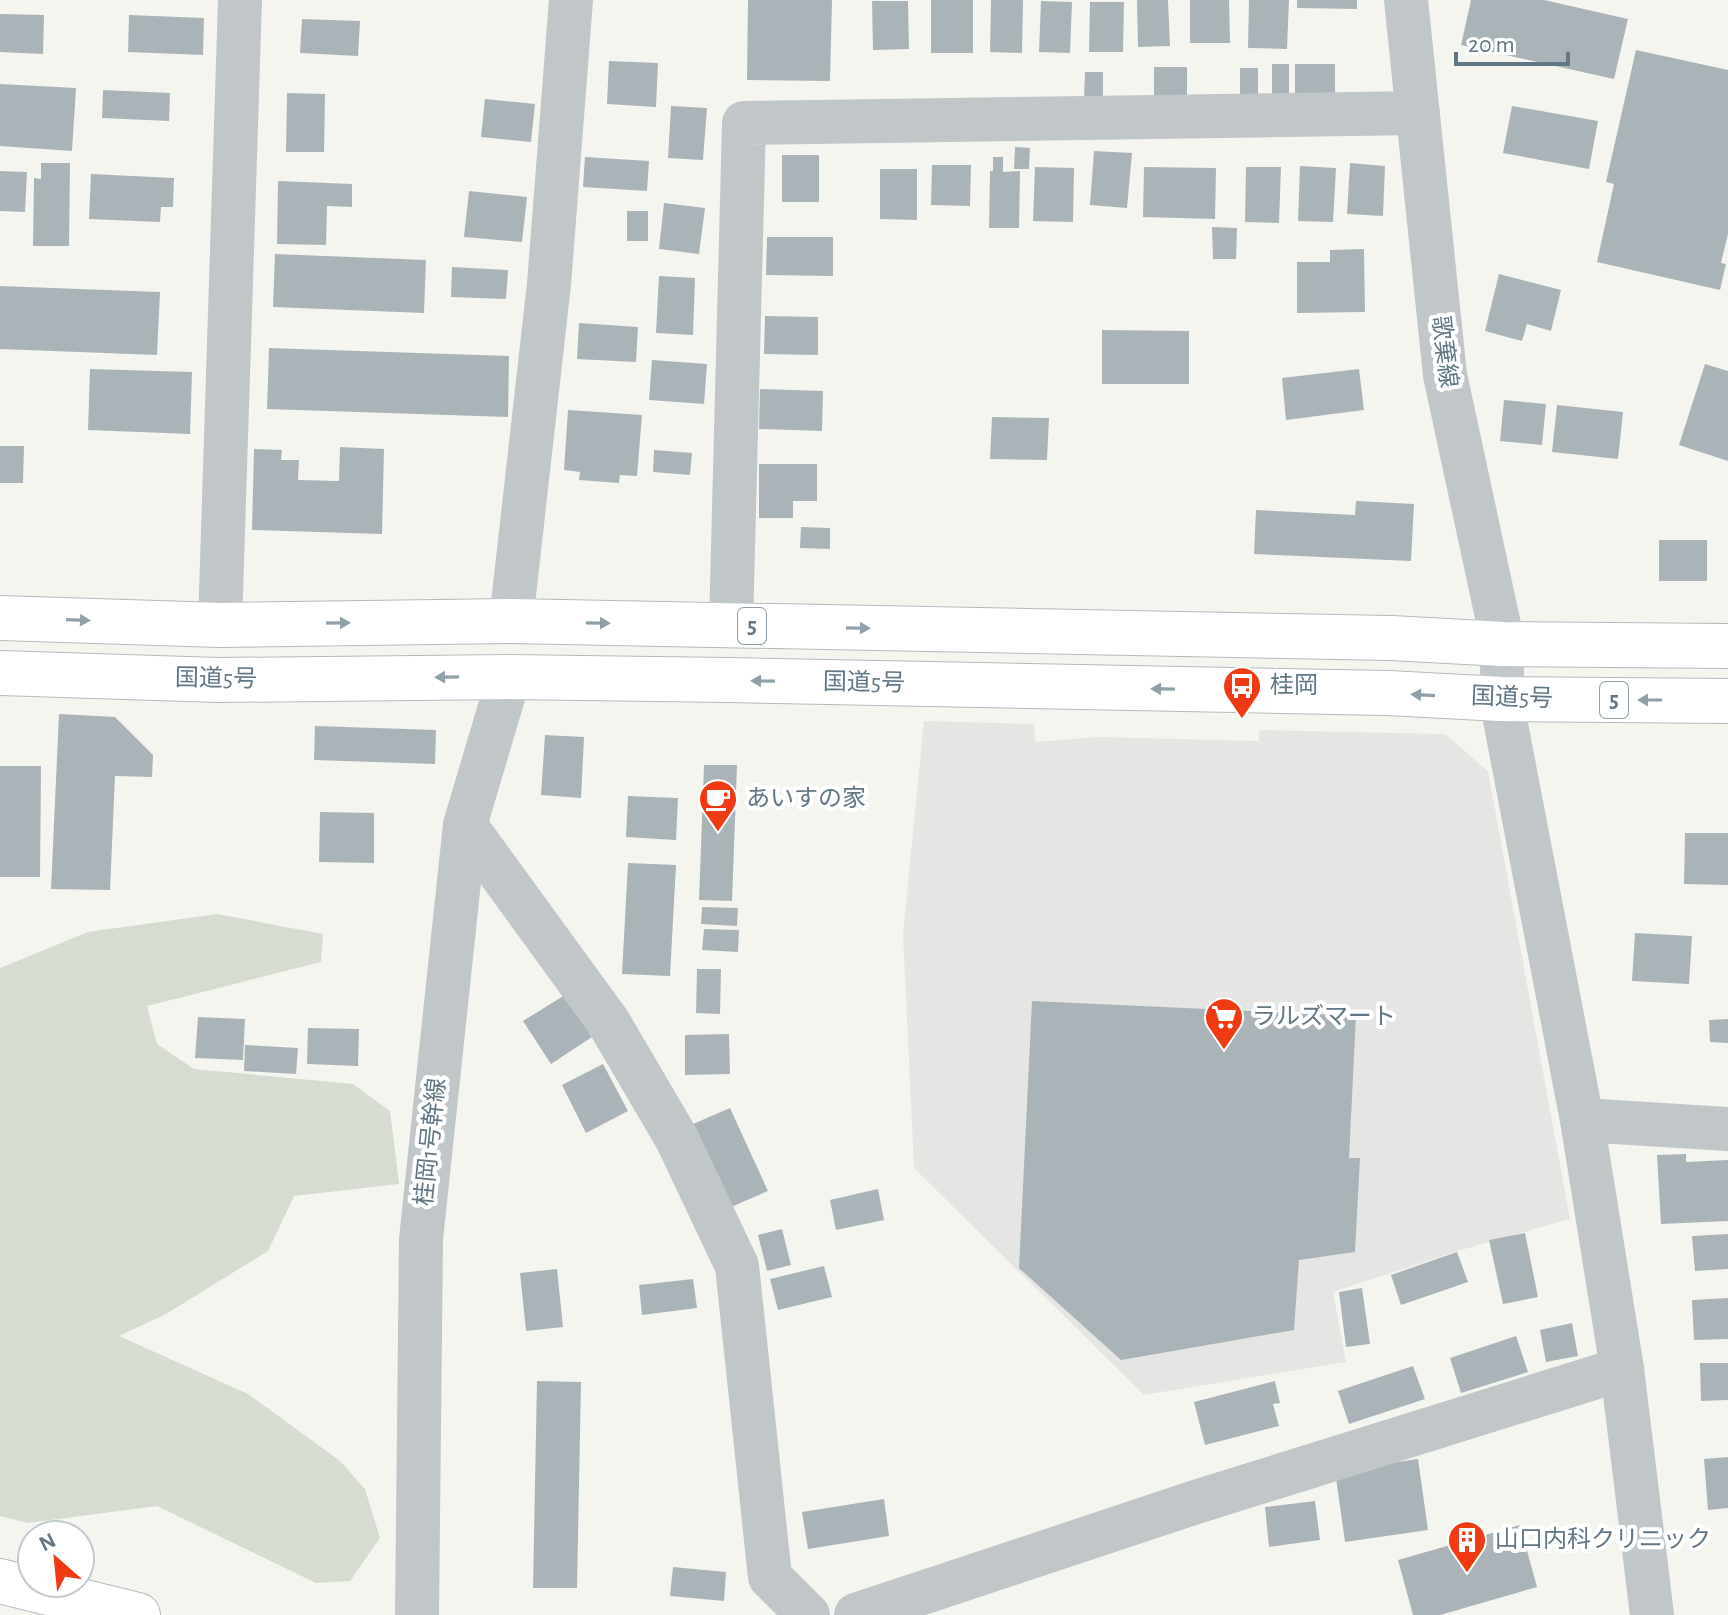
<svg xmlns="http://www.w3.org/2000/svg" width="1728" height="1615" font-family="'Alegreya Sans','Noto Sans JP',sans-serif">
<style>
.built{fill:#e5e6e4}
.green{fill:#d6dcd1}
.building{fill:#aab4b8}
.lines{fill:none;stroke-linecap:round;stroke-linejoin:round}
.highway-casing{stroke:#b5b9bc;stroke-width:46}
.minor{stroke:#c1c6c9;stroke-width:44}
.highway{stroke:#fff;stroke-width:44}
.oneway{fill:#90a0a9}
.labels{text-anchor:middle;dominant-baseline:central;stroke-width:8;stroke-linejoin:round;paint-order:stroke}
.shield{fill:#fff;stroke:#90a0a9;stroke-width:2}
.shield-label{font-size:22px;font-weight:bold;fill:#617784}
.street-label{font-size:24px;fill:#617784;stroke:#fff}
.poi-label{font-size:24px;fill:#617784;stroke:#fff;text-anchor:start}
</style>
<rect width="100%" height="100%" fill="#f5f5f0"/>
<polygon class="built" points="924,721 1034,724 1035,742 1098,737 1259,741 1259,730 1445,734 1488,771 1570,1219 1461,1250 1333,1292 1346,1362 1144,1395 914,1168 903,934"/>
<polygon class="green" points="217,914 323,934 321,962 147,1006 157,1044 194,1069 353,1084 390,1111 399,1184 294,1196 268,1251 166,1314 119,1336 248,1394 340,1461 365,1489 380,1538 350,1581 316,1583 157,1506 28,1523 0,1516 0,968 88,932"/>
<g class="building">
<polygon points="748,0 832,0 830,81 747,80"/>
<rect x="931" y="0" width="42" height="53"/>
<polygon points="991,0 1023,0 1022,53 990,52"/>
<polygon points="1137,0 1168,0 1170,46 1138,47"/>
<polygon points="1190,0 1229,0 1230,43 1190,43"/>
<polygon points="1249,0 1289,0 1287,49 1248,48"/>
<polygon points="1297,0 1357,0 1357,9 1297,8"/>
<polygon points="1471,0 1544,0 1628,19 1614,79 1461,45"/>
<polygon points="872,1 908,1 909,49 873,50"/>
<polygon points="1041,1 1072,2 1070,53 1039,52"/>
<polygon points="1090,2 1124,2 1123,52 1089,52"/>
<polygon points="0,14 44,15 43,54 0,52"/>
<polygon points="129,15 204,18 203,55 128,52"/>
<polygon points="302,19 360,21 358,56 300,53"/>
<polygon points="1636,50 1728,70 1728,234 1721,263 1726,264 1720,290 1597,262 1614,184 1606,182"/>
<polygon points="609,61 658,63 656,107 607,104"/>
<rect x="1272" y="64" width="17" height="35"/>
<rect x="1295" y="64" width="40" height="35"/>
<rect x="1154" y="67" width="33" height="30"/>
<rect x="1240" y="68" width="18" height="32"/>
<polygon points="1085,72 1103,72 1103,98 1084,97"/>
<polygon points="0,84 76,88 72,151 0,146"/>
<polygon points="103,90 170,93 169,121 102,118"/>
<polygon points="287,93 325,94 324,152 286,152"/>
<polygon points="485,99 535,104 531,142 481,137"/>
<polygon points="671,106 707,108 703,160 668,158"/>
<polygon points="1512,106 1598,121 1589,169 1503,153"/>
<polygon points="1015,147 1030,148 1029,169 1014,169"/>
<polygon points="1094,151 1132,153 1127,208 1090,205"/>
<rect x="782" y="155" width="37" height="47"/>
<polygon points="585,157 649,161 647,191 583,187"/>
<polygon points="993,157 1003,157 1003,172 1020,171 1019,228 989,228 990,171 993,171"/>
<polygon points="41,163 70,163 69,246 33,246 34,178 41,179"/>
<polygon points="1350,163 1385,166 1383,216 1347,214"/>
<polygon points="932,165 971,165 970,206 931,205"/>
<polygon points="1300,166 1336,168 1333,222 1298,221"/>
<polygon points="1035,167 1074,168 1073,222 1033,221"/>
<polygon points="1144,167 1216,168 1215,219 1143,217"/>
<polygon points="1246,167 1281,167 1279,223 1245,222"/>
<polygon points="880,169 917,169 917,220 880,219"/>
<polygon points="0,171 27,172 25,212 0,211"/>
<polygon points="91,174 174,178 173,207 161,207 160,222 89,219"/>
<polygon points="278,181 352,184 352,207 327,206 326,245 277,244"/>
<polygon points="469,191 527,197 522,242 464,237"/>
<polygon points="664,203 705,208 699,254 659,249"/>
<rect x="627" y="211" width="21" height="30"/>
<polygon points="1212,227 1237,228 1236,259 1213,259"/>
<polygon points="767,237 833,237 833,276 766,275"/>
<polygon points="1364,249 1365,312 1297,313 1297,262 1330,262 1330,250"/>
<polygon points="275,254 426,260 424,313 273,307"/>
<polygon points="452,267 508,270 506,299 451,297"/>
<polygon points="1499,274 1561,290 1551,331 1527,324 1522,341 1485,331"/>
<polygon points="659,276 695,278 693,335 656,333"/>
<polygon points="0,286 160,292 157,355 0,349"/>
<polygon points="765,316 818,317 818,355 764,354"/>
<polygon points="579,323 638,327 636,362 577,359"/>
<polygon points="1102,330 1189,331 1189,384 1102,384"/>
<polygon points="269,348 509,356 508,417 267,409"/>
<polygon points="652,360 707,364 704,404 649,400"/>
<polygon points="1705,364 1728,371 1728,461 1679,445"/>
<polygon points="90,369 192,372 190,434 88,430"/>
<polygon points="1359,369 1364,410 1286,420 1282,378"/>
<polygon points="760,389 823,391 822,431 759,429"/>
<polygon points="1504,400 1546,404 1542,445 1500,441"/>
<polygon points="1557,405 1623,412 1618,459 1552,452"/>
<polygon points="568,410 642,415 637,476 620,475 619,483 579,480 580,472 564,470"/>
<polygon points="992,417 1049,418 1047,460 990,459"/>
<polygon points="0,446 24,446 23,483 0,483"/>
<polygon points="340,447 384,449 382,534 252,530 254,449 282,450 281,460 299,460 298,480 339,481"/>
<polygon points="654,450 692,453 690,475 653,472"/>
<polygon points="759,464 817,464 817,501 793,501 793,518 759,518"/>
<polygon points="1356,501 1414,504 1411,561 1254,554 1256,510 1355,515"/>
<polygon points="801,527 830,528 830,549 800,548"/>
<rect x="1659" y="540" width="48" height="41"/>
<polygon points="59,714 115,717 153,755 152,777 115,776 110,890 51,889"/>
<polygon points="315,726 436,730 435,764 314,760"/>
<polygon points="545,735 584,737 581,798 541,795"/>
<polygon points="704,765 737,765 732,901 699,900"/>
<polygon points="0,766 41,766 40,877 0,877"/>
<polygon points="628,796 678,798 676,840 626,837"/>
<polygon points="320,812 374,813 374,863 319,862"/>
<polygon points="1685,833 1728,833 1728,885 1684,884"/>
<polygon points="628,863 676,865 670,976 622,974"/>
<polygon points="702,907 738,908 737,926 701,924"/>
<polygon points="704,929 739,930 738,952 702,950"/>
<polygon points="1635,933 1692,936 1689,984 1632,981"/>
<polygon points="697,969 721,969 720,1014 696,1013"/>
<polygon points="565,995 592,1037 551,1064 523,1021"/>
<polygon points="1032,1001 1356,1016 1349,1158 1360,1158 1355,1252 1299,1260 1294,1330 1121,1360 1019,1268"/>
<polygon points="198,1017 245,1019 243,1060 195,1058"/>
<polygon points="1728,1019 1728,1043 1710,1042 1709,1020"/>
<polygon points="308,1028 359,1029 358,1066 307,1064"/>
<polygon points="729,1034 730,1074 685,1075 685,1035"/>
<polygon points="245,1045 298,1048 296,1074 244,1071"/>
<polygon points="603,1064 628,1111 586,1133 562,1085"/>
<polygon points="730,1108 768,1191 731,1207 693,1124"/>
<polygon points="1686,1154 1686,1162 1728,1160 1728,1221 1661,1224 1657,1155"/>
<polygon points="878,1189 884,1220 836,1230 830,1200"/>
<polygon points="782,1229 791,1265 767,1271 758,1235"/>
<polygon points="1525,1233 1538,1297 1503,1304 1489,1240"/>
<polygon points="1728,1234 1728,1269 1695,1271 1692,1236"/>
<polygon points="1457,1252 1468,1282 1401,1305 1391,1275"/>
<polygon points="824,1266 832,1297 778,1310 770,1279"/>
<polygon points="557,1269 563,1327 526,1331 520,1273"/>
<polygon points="693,1279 697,1308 642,1315 639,1285"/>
<polygon points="1362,1288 1370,1344 1346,1347 1339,1292"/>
<polygon points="1728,1298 1728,1339 1694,1340 1692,1300"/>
<polygon points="1572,1323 1578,1356 1546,1362 1540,1330"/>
<polygon points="1516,1336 1528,1372 1461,1393 1450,1358"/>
<polygon points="1700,1363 1728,1363 1728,1400 1701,1401"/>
<polygon points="1413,1366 1425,1399 1349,1424 1338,1391"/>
<polygon points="537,1381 581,1382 577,1588 533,1588"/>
<polygon points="1275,1381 1280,1403 1273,1404 1279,1426 1205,1445 1194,1402"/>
<polygon points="1728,1457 1728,1508 1708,1510 1704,1459"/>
<polygon points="1418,1459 1428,1530 1345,1542 1335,1471"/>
<polygon points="884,1499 889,1536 808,1549 802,1512"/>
<polygon points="1315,1501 1320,1540 1269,1547 1265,1507"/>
<polygon points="1520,1525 1537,1587 1440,1615 1413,1615 1398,1560"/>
<polygon points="673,1567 726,1572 724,1601 670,1596"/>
</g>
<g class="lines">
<defs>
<g id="highway">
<polyline points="0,618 220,625 511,621 1391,638 1503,644 1728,646"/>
<polyline points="0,673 219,680 509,677 729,680 1388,693 1501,699 1728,701"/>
<polyline points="0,1581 138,1615"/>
</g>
</defs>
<use href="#highway" class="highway-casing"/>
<g class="minor">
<polyline points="1406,0 1445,375 1503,644 1501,699 1582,1120 1622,1369 1652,1615"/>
<polyline points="511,621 549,284 571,0"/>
<polyline points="220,625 240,0"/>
<polyline points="731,625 744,123 1418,113"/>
<polyline points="465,825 609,1023 677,1139 737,1266 770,1577 808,1615"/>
<polyline points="1582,1120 1728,1129"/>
<polyline points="417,1615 421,1239 465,825 509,677"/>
<polyline points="856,1615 1199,1501 1622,1369"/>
</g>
<use href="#highway" class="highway"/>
</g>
<defs><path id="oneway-solid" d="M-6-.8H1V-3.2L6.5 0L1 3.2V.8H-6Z" transform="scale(2)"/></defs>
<g class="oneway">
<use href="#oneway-solid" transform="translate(78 620) rotate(2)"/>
<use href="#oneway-solid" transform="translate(338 623) rotate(-1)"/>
<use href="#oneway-solid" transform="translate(598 623) rotate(1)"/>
<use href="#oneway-solid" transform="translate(858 628) rotate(1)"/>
<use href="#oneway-solid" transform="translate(447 677) rotate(179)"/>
<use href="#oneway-solid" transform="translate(763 681) rotate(-179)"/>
<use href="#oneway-solid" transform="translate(1163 689) rotate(-179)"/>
<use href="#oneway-solid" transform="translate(1423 695) rotate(-177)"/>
<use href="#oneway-solid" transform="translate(1650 700) rotate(-180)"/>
</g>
<defs>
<symbol id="bus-pin" viewBox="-11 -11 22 30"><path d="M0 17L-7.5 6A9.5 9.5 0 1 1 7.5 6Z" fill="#f03a14" stroke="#fff"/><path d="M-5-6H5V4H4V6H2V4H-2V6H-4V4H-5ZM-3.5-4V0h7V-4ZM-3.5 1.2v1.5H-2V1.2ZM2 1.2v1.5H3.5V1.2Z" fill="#fff"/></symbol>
<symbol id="cafe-pin" viewBox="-11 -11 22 30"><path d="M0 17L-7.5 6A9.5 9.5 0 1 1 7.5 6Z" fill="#f03a14" stroke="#fff"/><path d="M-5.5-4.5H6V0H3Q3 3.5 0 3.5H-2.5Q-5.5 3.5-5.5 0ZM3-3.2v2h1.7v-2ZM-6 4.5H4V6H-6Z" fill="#fff"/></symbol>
<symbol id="supermarket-pin" viewBox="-11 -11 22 30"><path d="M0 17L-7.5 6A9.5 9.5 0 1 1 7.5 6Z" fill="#f03a14" stroke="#fff"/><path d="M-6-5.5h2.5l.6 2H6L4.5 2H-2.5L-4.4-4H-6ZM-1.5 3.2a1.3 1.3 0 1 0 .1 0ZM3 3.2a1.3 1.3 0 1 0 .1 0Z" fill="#fff"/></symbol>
<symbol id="building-pin" viewBox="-11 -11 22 30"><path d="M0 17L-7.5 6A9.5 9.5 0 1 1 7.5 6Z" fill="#f03a14" stroke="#fff"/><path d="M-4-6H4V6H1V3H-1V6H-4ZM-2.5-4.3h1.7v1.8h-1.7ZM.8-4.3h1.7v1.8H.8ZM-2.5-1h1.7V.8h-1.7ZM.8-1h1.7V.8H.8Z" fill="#fff"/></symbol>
</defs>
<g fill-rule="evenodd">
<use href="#bus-pin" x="1220" y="664" width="44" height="60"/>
<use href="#cafe-pin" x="696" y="777" width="44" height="60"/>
<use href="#supermarket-pin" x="1202" y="995" width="44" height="60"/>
<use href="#building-pin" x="1445" y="1518" width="44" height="60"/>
</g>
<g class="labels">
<g class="shield">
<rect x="738" y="608" width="28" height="36" rx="6"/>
<rect x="1600" y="682" width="28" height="36" rx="6"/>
</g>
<g class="shield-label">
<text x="752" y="626">5</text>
<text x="1614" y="700">5</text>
</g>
<g class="street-label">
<text transform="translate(1444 352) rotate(83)">歌棄線</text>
<text transform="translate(216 679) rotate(1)">国道5号</text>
<text transform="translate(864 683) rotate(1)">国道5号</text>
<text transform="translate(1512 698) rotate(2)">国道5号</text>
<text transform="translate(431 1142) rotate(-84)">桂岡1号幹線</text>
</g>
<g class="poi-label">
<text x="1270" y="686">桂岡</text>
<text x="746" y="799">あいすの家</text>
<text x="1252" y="1017">ラルズマート</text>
<text x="1495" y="1540">山口内科クリニック</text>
</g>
</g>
<g transform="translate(56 1559) rotate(333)"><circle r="38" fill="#ffffff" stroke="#c0c9ce" stroke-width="2"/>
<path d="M0-6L14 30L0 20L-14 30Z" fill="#f03a14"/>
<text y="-12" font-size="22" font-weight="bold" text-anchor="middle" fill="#617784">N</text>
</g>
<path d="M1456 52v12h112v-12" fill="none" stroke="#617784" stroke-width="4"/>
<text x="1468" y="52" font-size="24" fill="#617784" stroke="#ffffff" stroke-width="6" paint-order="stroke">20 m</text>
</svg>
